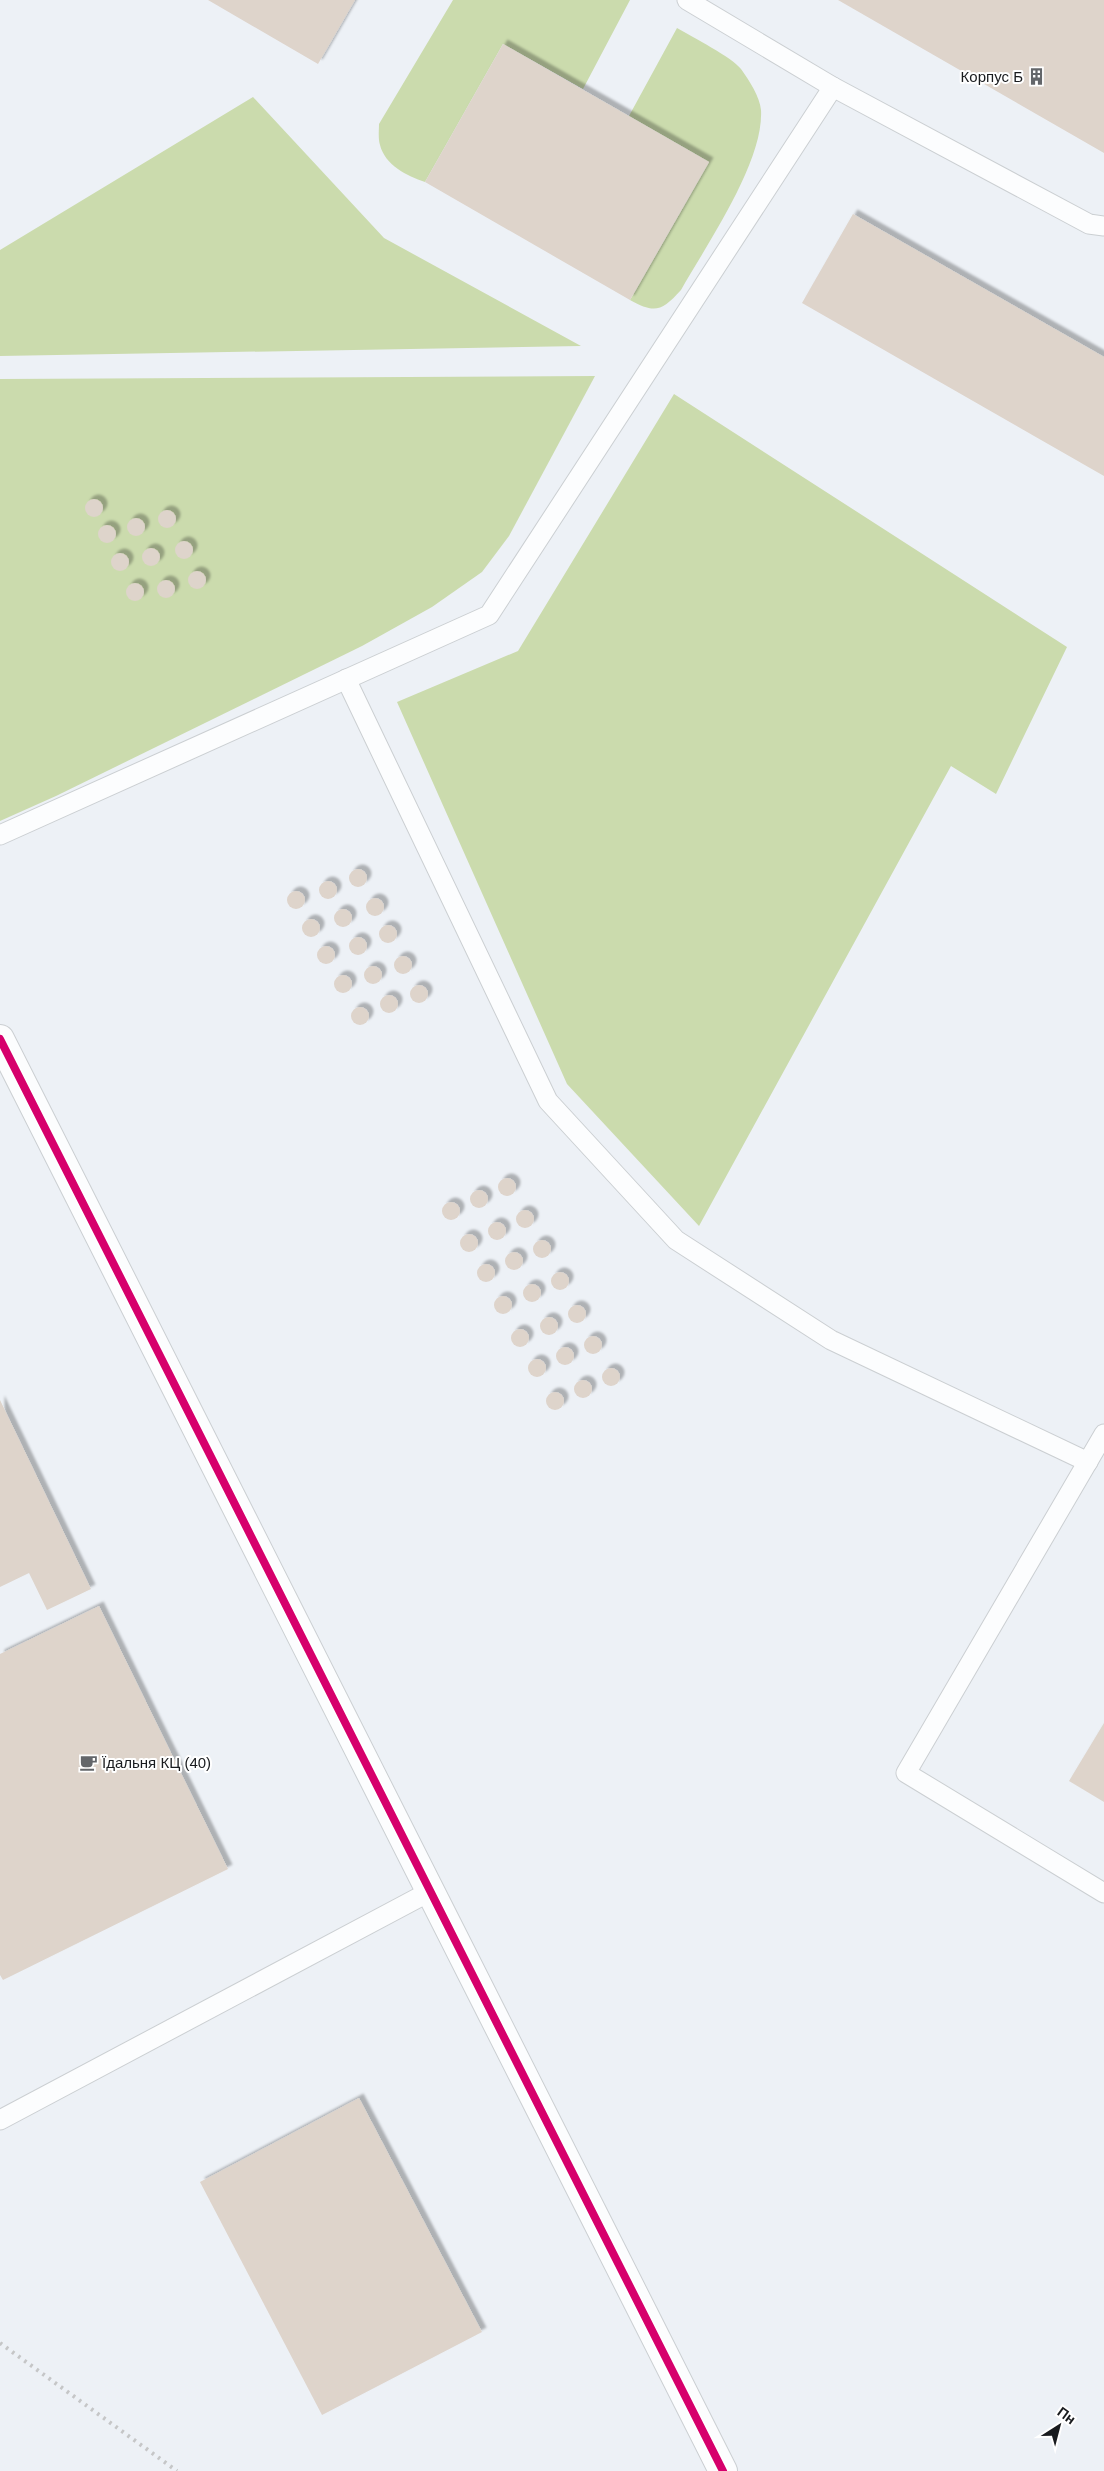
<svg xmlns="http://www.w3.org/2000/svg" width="1104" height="2471" font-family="Arial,sans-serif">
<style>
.green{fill:#cbdbad}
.building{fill:#ded4cb;filter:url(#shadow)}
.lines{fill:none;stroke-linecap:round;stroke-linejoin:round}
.lane-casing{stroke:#cbcfd2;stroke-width:21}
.street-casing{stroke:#cbcfd2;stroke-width:30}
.lane{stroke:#fcfdfe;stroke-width:19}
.street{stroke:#fcfdfe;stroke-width:28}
.rail{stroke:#c5c6c7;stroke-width:4;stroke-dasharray:2.5 5;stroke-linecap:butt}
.cycleway-casing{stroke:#fff;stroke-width:11}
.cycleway{stroke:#d6006c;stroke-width:8}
.labels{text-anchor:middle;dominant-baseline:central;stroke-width:4;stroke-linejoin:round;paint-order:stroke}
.poi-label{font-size:15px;fill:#191b1e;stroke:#fff;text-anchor:end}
</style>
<defs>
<filter id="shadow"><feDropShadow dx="4.5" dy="-4.5" stdDeviation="1" flood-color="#0004"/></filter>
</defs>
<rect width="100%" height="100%" fill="#edf1f6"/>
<g class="green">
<path d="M453 0H630L583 89 503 44 425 182C407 176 385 165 380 145 378 139 379 130 379 124Z"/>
<path d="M677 28C692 37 732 57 741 69 749 80 760 97 761 110 764 162 707 244 681 290 662 311 655 314 630 300L709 162 629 116Z"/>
<polygon points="253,97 384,238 581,346 0,356 0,250"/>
<polygon points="595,376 509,536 482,572 432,607 362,646 56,796 0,821 0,379"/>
<polygon points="674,394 1067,647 996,794 951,766 699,1226 567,1084 397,702 518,651"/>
</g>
<g class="building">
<polygon points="208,0 355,0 318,64"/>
<polygon points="838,0 1104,0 1104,153"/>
<polygon points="503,44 709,162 630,300 425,182"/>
<polygon points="853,214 1104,357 1104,476 802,303"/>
<circle cx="94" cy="508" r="9"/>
<circle cx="167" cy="519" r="9"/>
<circle cx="136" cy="527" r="9"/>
<circle cx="107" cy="534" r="9"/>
<circle cx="184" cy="550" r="9"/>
<circle cx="151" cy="557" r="9"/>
<circle cx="120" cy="562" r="9"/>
<circle cx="197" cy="580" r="9"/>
<circle cx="166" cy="589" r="9"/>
<circle cx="135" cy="592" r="9"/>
<circle cx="358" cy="878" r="9"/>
<circle cx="328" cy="890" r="9"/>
<circle cx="296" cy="900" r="9"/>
<circle cx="375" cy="907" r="9"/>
<circle cx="343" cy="918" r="9"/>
<circle cx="311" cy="928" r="9"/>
<circle cx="388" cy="934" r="9"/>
<circle cx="358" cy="946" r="9"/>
<circle cx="326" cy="955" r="9"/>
<circle cx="403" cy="965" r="9"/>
<circle cx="373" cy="975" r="9"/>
<circle cx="343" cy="984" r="9"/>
<circle cx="419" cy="994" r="9"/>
<circle cx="389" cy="1004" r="9"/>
<circle cx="360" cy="1016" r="9"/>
<circle cx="507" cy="1187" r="9"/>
<circle cx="479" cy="1199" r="9"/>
<circle cx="451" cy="1211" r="9"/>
<circle cx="525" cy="1219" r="9"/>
<circle cx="497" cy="1231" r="9"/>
<circle cx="469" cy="1243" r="9"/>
<circle cx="542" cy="1249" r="9"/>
<circle cx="514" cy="1261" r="9"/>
<circle cx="486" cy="1273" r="9"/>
<circle cx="560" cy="1281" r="9"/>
<circle cx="532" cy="1293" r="9"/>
<circle cx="503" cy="1305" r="9"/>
<circle cx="577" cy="1314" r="9"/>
<circle cx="549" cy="1326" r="9"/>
<circle cx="520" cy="1338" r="9"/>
<circle cx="593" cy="1345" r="9"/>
<circle cx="565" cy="1356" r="9"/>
<circle cx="537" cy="1368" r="9"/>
<circle cx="611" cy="1377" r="9"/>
<circle cx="583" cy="1389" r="9"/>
<circle cx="555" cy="1401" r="9"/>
<polygon points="0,1400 91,1589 47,1610 29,1573 0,1587"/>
<polygon points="99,1606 228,1869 3,1980 0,1975 0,1654"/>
<polygon points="1104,1723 1104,1802 1069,1781"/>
<polygon points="359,2098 482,2332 322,2415 200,2182"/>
</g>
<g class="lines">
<defs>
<g id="lane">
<polyline points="687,0 833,87"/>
<polyline points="346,679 548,1101 676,1240 831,1340 1088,1462"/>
<polyline points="0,835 489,615 833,87 1089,224 1104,226"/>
<polyline points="1104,1434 906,1773 1104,1893"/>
<polyline points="0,2120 429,1892"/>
</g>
<polyline id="street" points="0,1039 723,2471"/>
</defs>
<use href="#lane" class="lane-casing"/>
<use href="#street" class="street-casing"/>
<use href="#lane" class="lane"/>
<use href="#street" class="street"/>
<polyline class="rail" points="0,2343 177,2471"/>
<defs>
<polyline id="cycleway" points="0,1039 723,2471"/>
</defs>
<use href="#cycleway" class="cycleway-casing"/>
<use href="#cycleway" class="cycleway"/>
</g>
<defs>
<symbol id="building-bare" viewBox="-9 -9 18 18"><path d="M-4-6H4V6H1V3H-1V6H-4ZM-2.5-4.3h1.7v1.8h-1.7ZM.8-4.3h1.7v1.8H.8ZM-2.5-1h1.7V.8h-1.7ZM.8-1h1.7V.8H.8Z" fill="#63666a" stroke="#fff" stroke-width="2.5" paint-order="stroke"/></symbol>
<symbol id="cafe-bare" viewBox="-9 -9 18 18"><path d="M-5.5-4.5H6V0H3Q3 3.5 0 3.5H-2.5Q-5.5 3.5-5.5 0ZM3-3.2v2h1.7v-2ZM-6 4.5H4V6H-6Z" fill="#63666a" stroke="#fff" stroke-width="2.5" paint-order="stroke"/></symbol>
</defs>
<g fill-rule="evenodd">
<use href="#building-bare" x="1024" y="64" width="25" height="25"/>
<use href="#cafe-bare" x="76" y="1750" width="25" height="25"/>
</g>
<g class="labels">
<g class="poi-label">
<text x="1023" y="76">Корпус Б</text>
<text x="102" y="1762" text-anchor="start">Їдальня КЦ (40)</text>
</g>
</g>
<g transform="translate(1059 2426) rotate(36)" stroke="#ffffff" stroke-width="4" paint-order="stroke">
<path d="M0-4L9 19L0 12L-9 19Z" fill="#191b1e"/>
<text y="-8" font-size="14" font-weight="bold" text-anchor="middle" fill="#191b1e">Пн</text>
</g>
</svg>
